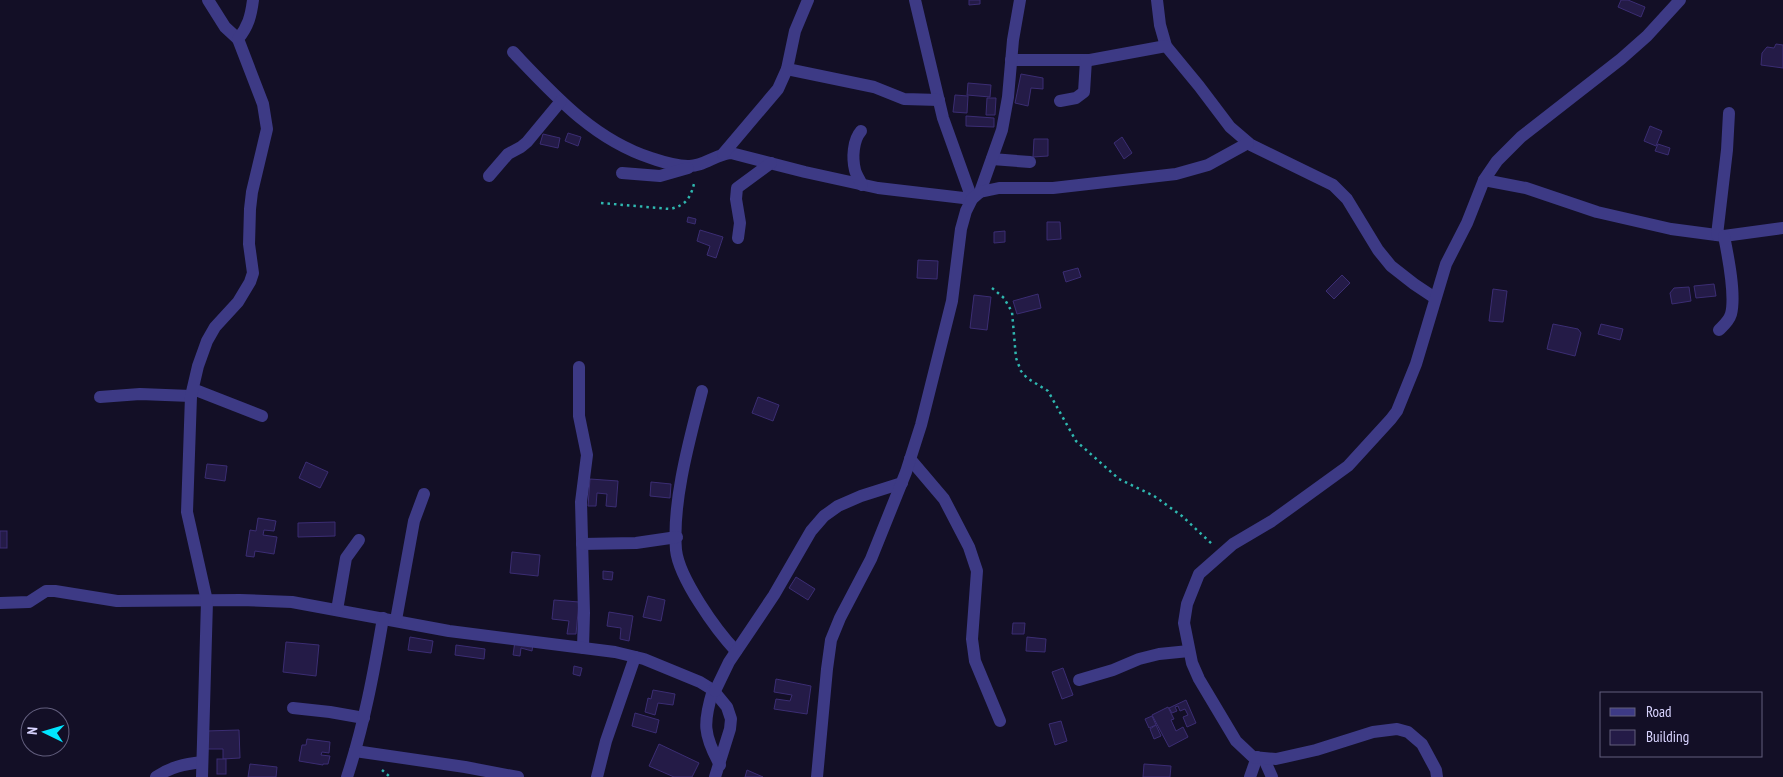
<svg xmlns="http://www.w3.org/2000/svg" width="1783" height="777" font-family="'PT Sans Narrow',sans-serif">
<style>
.building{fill:#241b47;stroke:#3b2d73}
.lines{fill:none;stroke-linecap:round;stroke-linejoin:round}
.path{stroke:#2fb8b0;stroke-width:2.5;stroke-dasharray:2.5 4;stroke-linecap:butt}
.minor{stroke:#3d3a85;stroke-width:12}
</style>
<rect width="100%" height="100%" fill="#130f26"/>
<g class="building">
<polygon points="969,0 980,0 980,4 969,5"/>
<polygon points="1621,0 1628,0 1645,7 1641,17 1618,7"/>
<polygon points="1776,44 1783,45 1783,68 1761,65 1762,53 1767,47 1774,48"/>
<polygon points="1021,74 1043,78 1043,89 1031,88 1028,106 1015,103"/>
<polygon points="968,83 991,85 990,97 967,95"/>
<polygon points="955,95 968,96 967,113 953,112"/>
<polygon points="987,98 996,98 995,115 986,115"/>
<polygon points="966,116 994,118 994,127 966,126"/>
<polygon points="1650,126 1662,131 1656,146 1644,141"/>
<polygon points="568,133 581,137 578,146 565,141"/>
<polygon points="543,134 560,138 558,148 540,144"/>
<polygon points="1122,137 1132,153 1124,159 1114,143"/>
<polygon points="1034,139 1048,139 1048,156 1033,157"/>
<polygon points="1658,144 1670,148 1668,155 1655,151"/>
<polygon points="688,217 696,219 695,224 687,222"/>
<polygon points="1047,222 1060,222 1061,239 1047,240"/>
<polygon points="700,230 723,237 716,258 707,255 710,246 697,241"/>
<polygon points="1005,231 1005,242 994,243 994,232"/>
<polygon points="918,260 938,261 937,279 917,278"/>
<polygon points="1078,268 1081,277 1066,282 1063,272"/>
<polygon points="1342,275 1350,283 1334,299 1326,291"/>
<polygon points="1714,284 1716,296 1696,298 1694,286"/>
<polygon points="1689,287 1691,301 1672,304 1670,293 1674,288"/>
<polygon points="1493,289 1507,291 1503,322 1489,321"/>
<polygon points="1038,294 1041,308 1017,314 1013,301"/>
<polygon points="974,295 991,297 987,330 970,328"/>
<polygon points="1553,324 1578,329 1581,333 1575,356 1547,349"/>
<polygon points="1601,324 1623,329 1620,340 1598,334"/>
<polygon points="758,397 779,405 773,421 752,413"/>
<polygon points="306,462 328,472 320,488 299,478"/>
<polygon points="207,464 227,466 225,481 205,478"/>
<polygon points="590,479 618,481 616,507 606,506 607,494 597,493 596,506 588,506"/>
<polygon points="651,482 671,484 670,498 650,496"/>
<polygon points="258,518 276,521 274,531 264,530 263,535 277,537 274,554 255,551 254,557 246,556 250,530 256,531"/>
<polygon points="335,522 335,536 298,537 298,523"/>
<rect x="0" y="531" width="7" height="17"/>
<polygon points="512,552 540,555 538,576 510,573"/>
<polygon points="603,571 613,572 612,580 603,579"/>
<polygon points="796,577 815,589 808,600 789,588"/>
<polygon points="648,596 665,600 661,621 643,617"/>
<polygon points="554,600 579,602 576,634 567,634 569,621 552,619"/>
<polygon points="609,612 633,616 629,641 620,639 621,628 607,626"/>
<polygon points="1013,623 1025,623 1024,634 1012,634"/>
<polygon points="410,637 433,641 431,653 408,650"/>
<polygon points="1027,637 1046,639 1045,652 1026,651"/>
<polygon points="515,641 533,644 532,651 521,648 520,656 513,655"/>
<polygon points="286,642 319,645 316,676 283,672"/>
<polygon points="456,645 485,649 484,659 455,655"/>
<polygon points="574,666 582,668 580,676 573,674"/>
<polygon points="1063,668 1073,695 1062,699 1052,672"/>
<polygon points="776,679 811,686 807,714 774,709 776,699 790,701 792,695 774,692"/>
<polygon points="653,690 675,694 673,705 658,703 655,715 645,712 648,698 651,699"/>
<polygon points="1186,700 1196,723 1187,727 1183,717 1188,715 1185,709 1180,711 1178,706 1175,707 1177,711 1172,713 1169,708"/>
<polygon points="1168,707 1174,719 1171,720 1176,731 1183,727 1188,737 1169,747 1152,715"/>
<polygon points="635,713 659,720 656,733 632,726"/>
<polygon points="1152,716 1156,725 1149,728 1145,719"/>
<polygon points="1061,721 1067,741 1055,745 1049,724"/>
<polygon points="1156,725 1161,736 1154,739 1150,729"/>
<polygon points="239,730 240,758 223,759 223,749 207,749 206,731"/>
<polygon points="307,739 330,742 329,753 322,752 321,755 330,756 328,764 323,764 323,765 299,761 302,745 306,745"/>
<polygon points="659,744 699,763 692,777 674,777 649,766"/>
<rect x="217" y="759" width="9" height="15"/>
<polygon points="250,764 277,767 276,777 248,777"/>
<polygon points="1144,764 1171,766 1170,777 1143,777"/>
<polygon points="747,770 763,777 745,777"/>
</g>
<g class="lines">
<g class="path">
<path d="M601 203 670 209C688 205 691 196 695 180"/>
<polyline points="992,288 1004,298 1012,312 1016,358 1021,371 1027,378 1048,391 1076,441 1119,479 1154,496 1182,516 1213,545"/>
<polyline points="382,770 390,777"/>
</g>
<g class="minor">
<polyline points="208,0 225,27 238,39"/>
<polyline points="1157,0 1160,25 1166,46 1199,86 1230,127 1251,145 1333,185 1347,199 1378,250 1391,266 1414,284 1435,298"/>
<path d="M513 52C554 95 593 139 651 158 663 162 675 166 688 166 703 167 716 154 731 153L805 172 878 188 972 199 943 118 915 0"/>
<polyline points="1011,60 1090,60 1166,46"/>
<polyline points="787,69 874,87 904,99 939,100"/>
<polyline points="1060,101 1076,98 1084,92 1086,60"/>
<path d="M861 131C853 140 852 158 855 170 856 175 860 180 862 185"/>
<polyline points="723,154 778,89 787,69 795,31 808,0"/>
<polyline points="992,159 1030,162"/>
<polyline points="622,173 660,176 688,168"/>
<polyline points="489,176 508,154 521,147 527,142 561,101"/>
<polyline points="1484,180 1526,188 1597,212 1671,229 1724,236 1783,228"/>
<polyline points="980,192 1002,130 1008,97 1013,40 1020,0"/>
<polyline points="1717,235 1727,150 1729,113"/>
<polyline points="738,238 740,223 736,199 737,188 771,163"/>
<path d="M1719 330C1724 325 1729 321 1731 314 1736 295 1728 256 1724 236"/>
<polyline points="579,367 579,416 587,455 581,502 584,613 583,648"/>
<polyline points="193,389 262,416"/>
<path d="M702 391C690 438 672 501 676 550 679 578 716 630 736 651"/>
<polyline points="100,397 140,394 191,396"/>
<polyline points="910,459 944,499 969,547 977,571 972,639 975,661 1000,721"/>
<polyline points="582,544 636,543 677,537"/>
<polyline points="0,603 29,602 46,591 55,591 117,601 240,600 292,602 449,631 615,652 644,659 700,682 713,690 727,707 731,719 730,729 715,777"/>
<polyline points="337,610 346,558 359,540"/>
<polyline points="396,620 414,521 424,494"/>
<polyline points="1079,680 1113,670 1139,659 1159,654 1189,651"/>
<path d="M713 690C703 723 703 734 720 765"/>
<polyline points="715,691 729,662 774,595 811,531 824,516 838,506 861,496 902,483"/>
<polyline points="293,708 330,712 364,718"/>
<polyline points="355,751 465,767 518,777"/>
<polyline points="1264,759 1272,777"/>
<path d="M156 777C170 767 185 764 202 762"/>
<path d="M202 777 207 601 187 512 191 396 198 366 207 341 215 327 238 302 250 282 253 273 249 244 250 209 252 192 267 129 263 104 238 39C248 27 251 16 253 0"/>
<path d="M347 777C364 725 374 672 383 618"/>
<polyline points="597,777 606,741 635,657"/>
<polyline points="817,777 827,669 831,640 840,618 871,559 906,472 921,425 952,301 961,229 966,211 972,199 980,192 999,188 1053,188 1176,174 1208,165 1248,143"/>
<polyline points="1250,777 1257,757"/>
<polyline points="1437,777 1436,770 1422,744 1408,732 1397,729 1373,732 1316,750 1276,759 1253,757 1236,741 1199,679 1192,663 1184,623 1187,604 1199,574 1233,544 1272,521 1348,466 1391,419 1397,411 1416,364 1446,264 1467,223 1484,180 1497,161 1521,137 1621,59 1647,36 1680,0"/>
</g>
</g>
<rect x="1600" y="692" width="162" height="65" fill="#130f26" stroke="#625e7d"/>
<rect x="1610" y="708" width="25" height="8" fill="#3d3a85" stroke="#625e7d"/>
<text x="1646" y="717" font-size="15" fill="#d9d4ff">Road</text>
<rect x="1610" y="730" width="25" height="15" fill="#241b47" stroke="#625e7d"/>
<text x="1646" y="742" font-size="15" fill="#d9d4ff">Building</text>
<g transform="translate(45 732) rotate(275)"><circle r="24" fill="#130f26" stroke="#625e7d"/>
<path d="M0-4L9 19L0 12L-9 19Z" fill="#00e5ff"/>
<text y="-8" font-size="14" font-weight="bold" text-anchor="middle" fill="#d9d4ff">N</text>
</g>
</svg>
